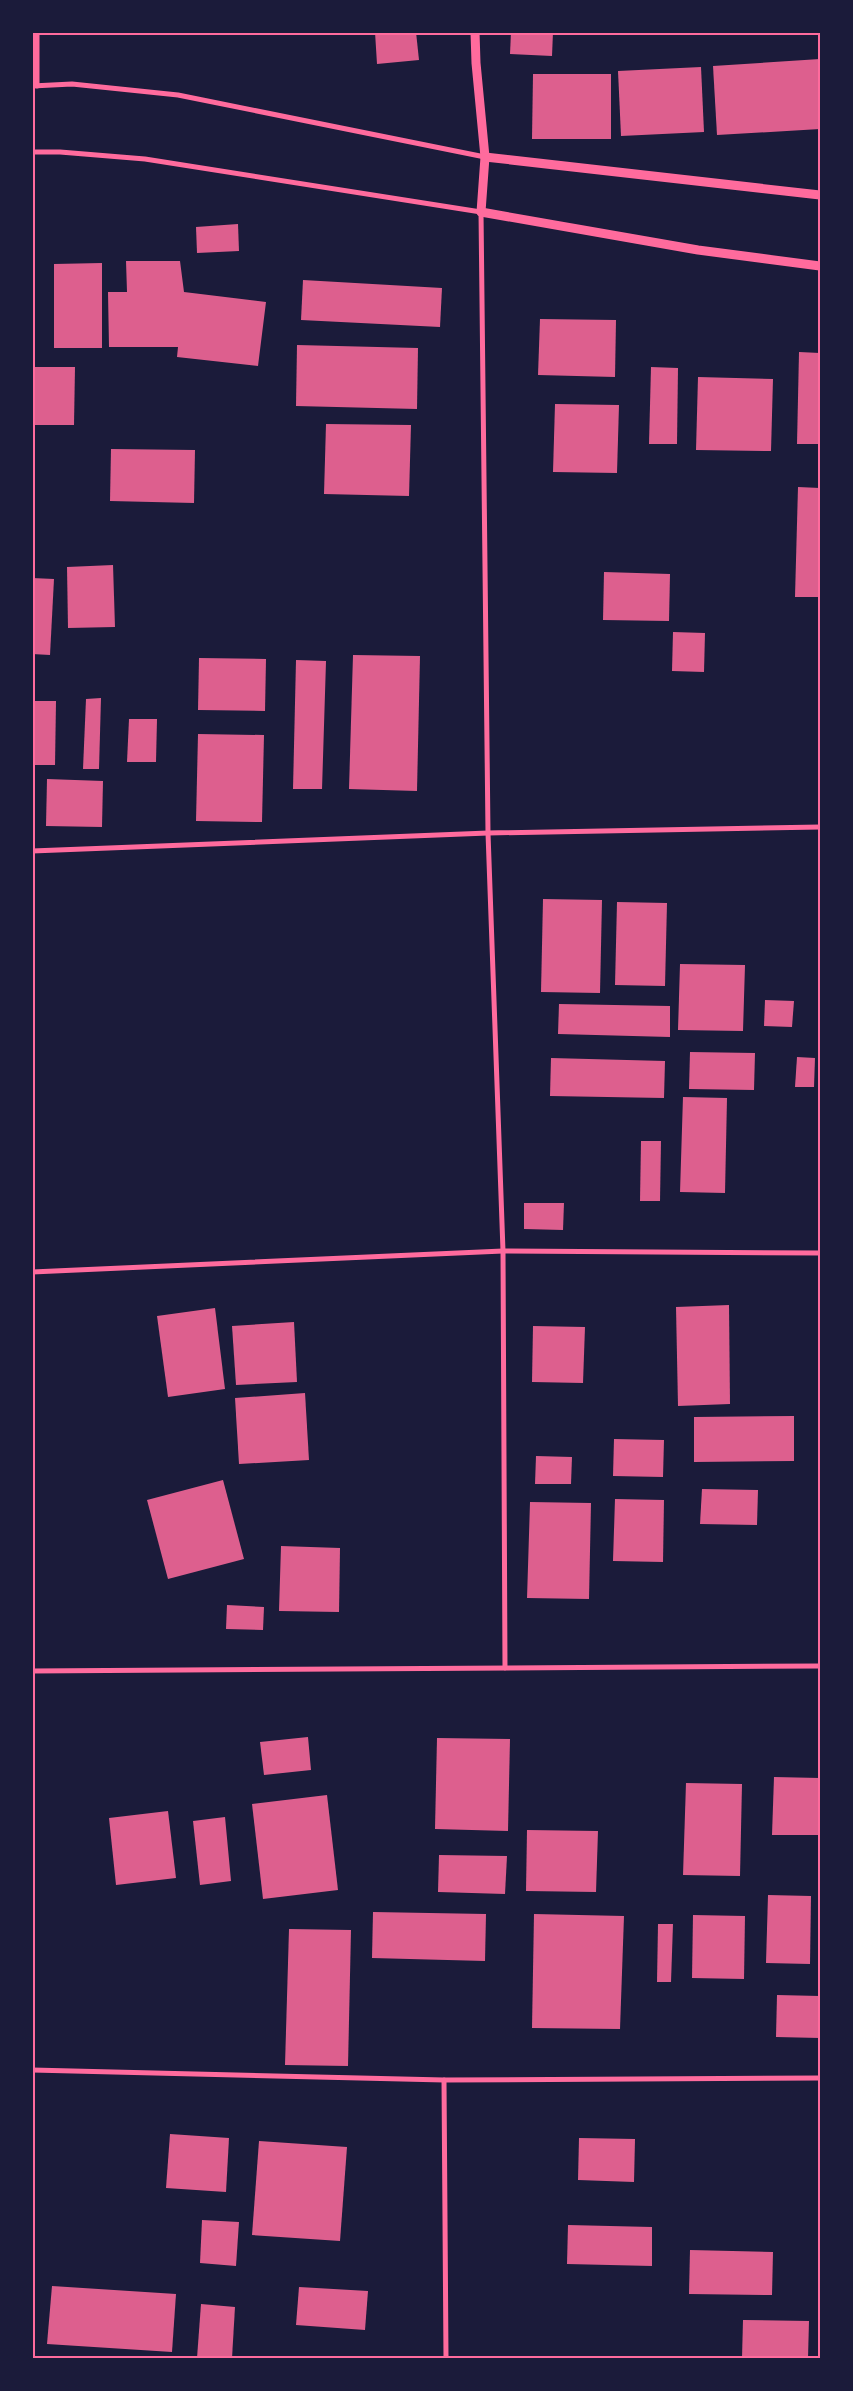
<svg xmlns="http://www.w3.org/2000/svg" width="853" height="2391" font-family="'Times New Roman',serif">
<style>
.building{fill:#dd5f8e}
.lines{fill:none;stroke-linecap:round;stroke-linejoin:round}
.minor{stroke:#ff6b9d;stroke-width:5}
.tertiary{stroke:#ff6b9d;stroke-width:9}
.neatline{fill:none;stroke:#ff6b9d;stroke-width:2}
</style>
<rect width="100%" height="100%" fill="#1b1b3a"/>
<g class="building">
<polygon points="375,32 416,32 419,60 377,64"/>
<polygon points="511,32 553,32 552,56 510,54"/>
<polygon points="820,59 820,129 717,135 713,66"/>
<polygon points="701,67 704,132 621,136 618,71"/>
<polygon points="533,74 611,74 611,139 532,139"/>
<polygon points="238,224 239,251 197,253 196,227"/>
<polygon points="126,261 180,261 184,292 266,302 258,366 177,357 178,347 109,347 108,292 127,292"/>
<polygon points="102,263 102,348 54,348 54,264"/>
<polygon points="303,280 442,288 440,327 301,320"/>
<polygon points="540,319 616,320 615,377 538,375"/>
<polygon points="297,345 418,348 417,409 296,406"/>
<polygon points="799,352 820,353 820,444 797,444"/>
<polygon points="32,367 75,367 74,425 32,425"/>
<polygon points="651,367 678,368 677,444 649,444"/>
<polygon points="698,377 773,379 771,451 696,450"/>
<polygon points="555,404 619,405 617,473 553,472"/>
<polygon points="326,424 411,425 409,496 324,494"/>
<polygon points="111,449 195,450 194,503 110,501"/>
<polygon points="798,487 820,488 820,597 795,597"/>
<polygon points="113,565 115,627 68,628 67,567"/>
<polygon points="604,572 670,574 669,621 603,620"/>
<polygon points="32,578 54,579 50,655 32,654"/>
<polygon points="673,632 705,633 704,672 672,671"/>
<polygon points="353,655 420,656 417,791 349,789"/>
<polygon points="199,658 266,659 265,711 198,710"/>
<polygon points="296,660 326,661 322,789 293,789"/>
<polygon points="101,698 99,769 83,769 86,699"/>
<polygon points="32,701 56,701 55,765 32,765"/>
<polygon points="129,719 157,719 156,762 127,762"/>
<polygon points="198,734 264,735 262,822 196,821"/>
<polygon points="47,779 103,781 102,827 46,826"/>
<polygon points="543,899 602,900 600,993 541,992"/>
<polygon points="617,902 667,903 665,986 615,985"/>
<polygon points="680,964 745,965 743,1031 678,1030"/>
<polygon points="765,1000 794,1001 792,1027 764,1026"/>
<polygon points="559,1004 670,1006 670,1037 558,1034"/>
<polygon points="690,1052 755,1053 754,1090 689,1089"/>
<polygon points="797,1057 815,1058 814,1087 795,1087"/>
<polygon points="551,1058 665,1061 664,1098 550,1096"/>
<polygon points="683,1097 727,1098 725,1193 680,1192"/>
<polygon points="641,1141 661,1141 660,1201 640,1201"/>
<polygon points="524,1203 564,1203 563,1230 524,1229"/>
<polygon points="729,1305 730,1404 678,1406 676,1307"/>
<polygon points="215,1308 225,1389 168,1397 157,1316"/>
<polygon points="294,1322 297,1382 236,1385 232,1326"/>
<polygon points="533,1326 585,1327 583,1383 532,1382"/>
<polygon points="305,1393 309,1460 239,1464 235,1398"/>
<polygon points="794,1416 794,1461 694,1462 694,1417"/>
<polygon points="614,1439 664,1440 663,1477 613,1476"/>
<polygon points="536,1456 572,1457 571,1484 535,1484"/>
<polygon points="223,1480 244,1559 168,1579 147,1500"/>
<polygon points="702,1489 758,1490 757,1525 700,1524"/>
<polygon points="615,1499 664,1500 663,1562 613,1561"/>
<polygon points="530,1502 591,1503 589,1599 527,1598"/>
<polygon points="281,1546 340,1548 339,1612 279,1611"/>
<polygon points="227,1605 264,1607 263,1630 226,1629"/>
<polygon points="308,1737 311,1770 264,1775 260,1742"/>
<polygon points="437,1738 510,1739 508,1831 435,1829"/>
<polygon points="774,1777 820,1778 820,1835 772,1835"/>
<polygon points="686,1783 742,1784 740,1876 683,1875"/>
<polygon points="327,1795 338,1890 263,1899 252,1804"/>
<polygon points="168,1811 176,1878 116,1885 109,1818"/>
<polygon points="225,1817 231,1881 200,1885 193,1821"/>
<polygon points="527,1830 598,1831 596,1892 526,1891"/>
<polygon points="439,1855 507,1856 505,1894 438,1892"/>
<polygon points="768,1895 811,1896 810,1964 766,1963"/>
<polygon points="373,1912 486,1914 485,1961 372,1958"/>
<polygon points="534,1914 624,1916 620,2029 532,2028"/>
<polygon points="693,1915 745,1916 744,1979 692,1978"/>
<polygon points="658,1924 673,1924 671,1982 657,1982"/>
<polygon points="289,1929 351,1930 348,2066 285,2065"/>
<polygon points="777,1995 820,1996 820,2038 776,2037"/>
<polygon points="170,2134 229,2138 226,2192 166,2188"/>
<polygon points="579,2138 635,2139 634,2182 578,2180"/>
<polygon points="259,2141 347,2147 340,2241 252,2235"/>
<polygon points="202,2220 239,2222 236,2266 200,2263"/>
<polygon points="568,2225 652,2227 652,2266 567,2264"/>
<polygon points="690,2250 773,2252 772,2295 689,2294"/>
<polygon points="52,2286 176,2294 172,2352 47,2344"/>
<polygon points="299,2287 368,2291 365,2330 296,2325"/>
<polygon points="201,2304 235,2307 232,2358 197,2358"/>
<polygon points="743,2320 809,2321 808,2358 742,2358"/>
</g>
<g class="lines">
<g class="minor">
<polyline points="32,86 72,84 178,95 485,157"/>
<polyline points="37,86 37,32"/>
<polyline points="32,152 60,152 145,159 481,212 488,833 503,1251 505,1668"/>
<polyline points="32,851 488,833 820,827"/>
<polyline points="32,1272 503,1251 820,1253"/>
<polyline points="32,1671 820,1666"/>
<polyline points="32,2070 444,2080 820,2078"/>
<polyline points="444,2080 446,2358"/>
</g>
<g class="tertiary">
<polyline points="475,32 476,63 485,157 481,212 698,250 820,266"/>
<polyline points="485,157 820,195"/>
</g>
</g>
<rect width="853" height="2391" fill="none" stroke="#1b1b3a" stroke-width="68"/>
<rect x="34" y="34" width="785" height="2323" class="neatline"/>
</svg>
